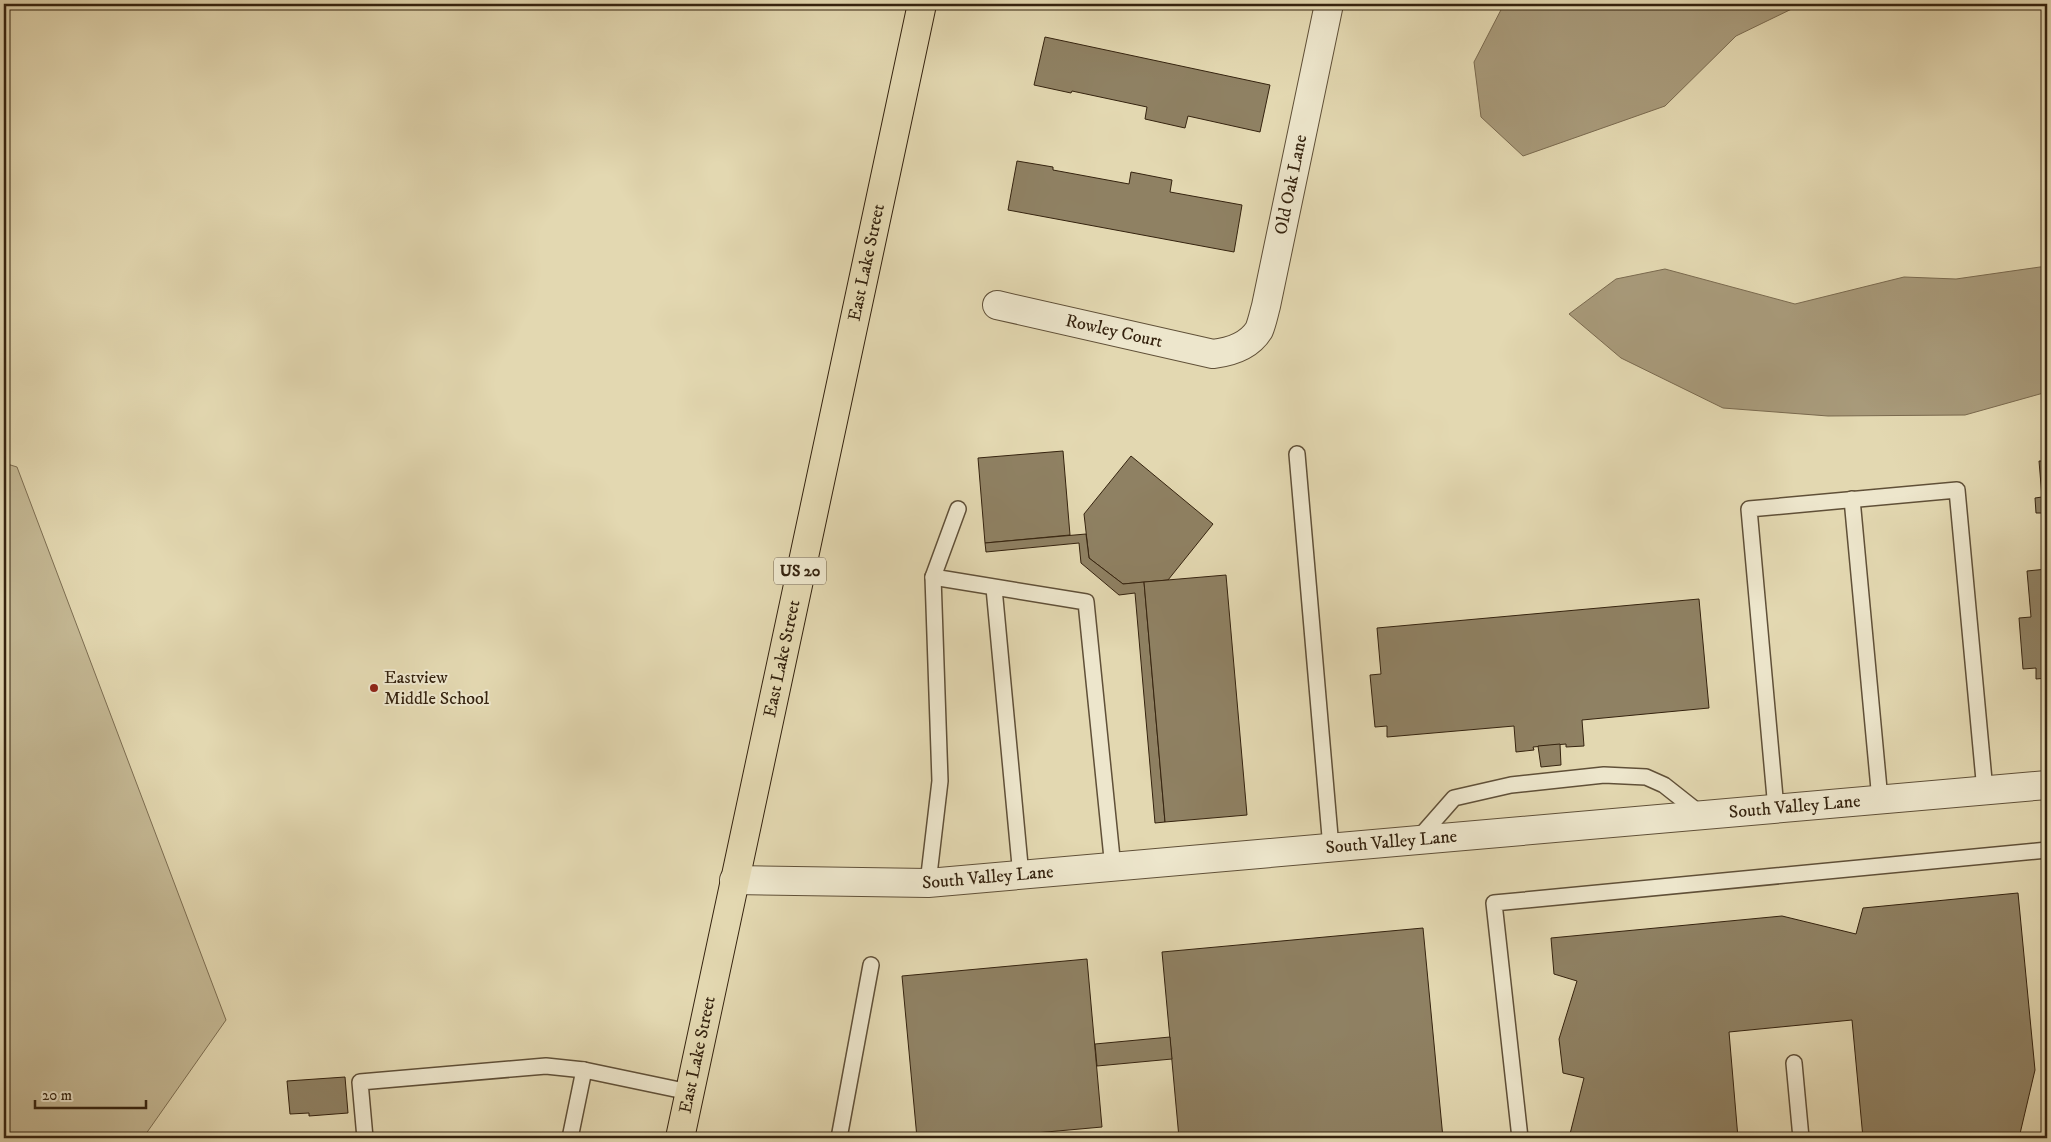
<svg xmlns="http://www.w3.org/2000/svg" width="2051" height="1142" font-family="'IM FELL DW Pica',serif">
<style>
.green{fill:#c5b995;stroke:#7d6e52}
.water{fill:#a89a7a;stroke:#7a6a4f}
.building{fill:#8f8163;stroke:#35230f}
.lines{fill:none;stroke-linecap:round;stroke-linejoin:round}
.service-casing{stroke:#605038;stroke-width:18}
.minor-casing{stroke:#605038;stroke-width:30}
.trunk-casing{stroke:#35230f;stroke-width:30}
.service{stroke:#ede6cc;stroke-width:15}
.minor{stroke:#ede6cc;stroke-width:28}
.trunk{stroke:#e3d8b1;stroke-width:28}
.poi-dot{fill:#8f2418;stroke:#ede6cc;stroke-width:2}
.labels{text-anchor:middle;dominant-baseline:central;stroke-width:4;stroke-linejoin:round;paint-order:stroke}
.shield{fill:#ede6cc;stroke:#6c5e48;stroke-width:1}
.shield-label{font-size:16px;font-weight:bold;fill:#35230f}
.street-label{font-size:18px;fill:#35230f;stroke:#ede6cc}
.poi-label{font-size:18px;fill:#35230f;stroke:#ede6cc;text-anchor:start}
</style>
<rect width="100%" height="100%" fill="#e3d8b1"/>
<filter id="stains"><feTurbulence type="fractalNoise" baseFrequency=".004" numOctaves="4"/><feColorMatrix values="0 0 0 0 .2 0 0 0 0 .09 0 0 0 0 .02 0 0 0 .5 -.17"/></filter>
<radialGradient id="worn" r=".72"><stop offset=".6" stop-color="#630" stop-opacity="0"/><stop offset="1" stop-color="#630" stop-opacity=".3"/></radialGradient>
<polygon class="green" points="4,463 17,467 226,1020 143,1138 4,1138"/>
<g class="water">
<polygon points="1504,4 1802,4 1736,36 1665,106 1523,156 1481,117 1474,62"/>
<polygon points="2047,266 2047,392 1965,415 1828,416 1723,408 1621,358 1569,314 1616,279 1665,269 1795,304 1904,277 1956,279"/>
</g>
<g class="building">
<polygon points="1045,37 1270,85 1260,132 1188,116 1185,128 1145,119 1147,107 1072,91 1071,93 1034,85"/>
<polygon points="1017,161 1053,167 1053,170 1129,184 1131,172 1172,180 1170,192 1242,205 1234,252 1008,210"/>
<polygon points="1063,451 1070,535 985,543 978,458"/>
<polygon points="1131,456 1213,524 1168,580 1123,584 1089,558 1084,514"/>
<polygon points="2039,461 2047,461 2047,543 2043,513 2036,513 2035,498 2042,497"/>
<polygon points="1086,534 1089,558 1123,584 1144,582 1165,822 1155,823 1135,593 1119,595 1081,563 1079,543 986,552 985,543"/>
<polygon points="2047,569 2047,678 2036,679 2036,668 2023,669 2019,618 2031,617 2027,571"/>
<polygon points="1226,575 1247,815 1165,822 1144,582"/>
<polygon points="1699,599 1709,708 1582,720 1584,746 1566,747 1566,744 1533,747 1534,750 1516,752 1514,726 1387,737 1387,726 1375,727 1370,675 1381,674 1377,628"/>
<polygon points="1560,744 1561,765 1541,767 1538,746"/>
<polygon points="2018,893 2035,1070 2019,1138 1863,1138 1852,1020 1729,1032 1738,1138 1569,1138 1584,1078 1563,1073 1559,1039 1577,981 1554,974 1551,938 1782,916 1856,934 1863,908"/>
<polygon points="1423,928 1443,1138 1179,1138 1162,952"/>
<polygon points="1087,959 1102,1127 1024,1134 1025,1138 917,1138 902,976"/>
<polygon points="1170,1037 1172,1059 1097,1066 1095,1044"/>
<polygon points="345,1077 348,1113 309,1116 309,1113 290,1114 287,1081"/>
</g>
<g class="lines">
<defs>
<g id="service">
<polyline points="1297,454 1331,848"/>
<polyline points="1852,499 1880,800"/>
<polyline points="958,509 933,577 1086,602 1113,868"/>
<polyline points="994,588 1021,876"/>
<polyline points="1776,809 1749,509 1957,490 1985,791"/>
<polyline points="1418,839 1454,798 1511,785 1604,775 1646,777 1664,785 1702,815"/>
<polyline points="928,883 940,781 933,577"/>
<polyline points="1794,1063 1801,1138"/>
<polyline points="365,1138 360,1082 546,1066 584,1070 689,1092"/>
<polyline points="570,1138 584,1070"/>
<polyline points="839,1138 871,965"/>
<polyline points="1520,1138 1494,903 2047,850"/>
</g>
<g id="minor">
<path id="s1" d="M997 305 1213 354C1230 352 1249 346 1259 330 1262 323 1264 313 1266 306L1329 4"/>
<path id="s2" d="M734 880 928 883 2047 785"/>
</g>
<g id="trunk">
<path id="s3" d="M680 1138 922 4"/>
</g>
</defs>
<use href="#service" class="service-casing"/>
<use href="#minor" class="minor-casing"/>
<use href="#trunk" class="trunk-casing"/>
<use href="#service" class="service"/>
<use href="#minor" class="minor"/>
<use href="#trunk" class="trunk"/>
</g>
<circle class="poi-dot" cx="374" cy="688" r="5"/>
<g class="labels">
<rect class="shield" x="774" y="557.5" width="52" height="27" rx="4"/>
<g class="shield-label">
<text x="800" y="571">US 20</text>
</g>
<g class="street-label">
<text stroke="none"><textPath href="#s1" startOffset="424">Old Oak Lane</textPath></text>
<text stroke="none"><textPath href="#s3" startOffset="895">East Lake Street</textPath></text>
<text stroke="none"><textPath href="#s1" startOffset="120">Rowley Court</textPath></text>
<text stroke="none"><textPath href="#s3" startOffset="490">East Lake Street</textPath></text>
<text stroke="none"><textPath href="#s2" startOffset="1064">South Valley Lane</textPath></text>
<text stroke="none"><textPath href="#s2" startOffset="659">South Valley Lane</textPath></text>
<text stroke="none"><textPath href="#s2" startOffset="254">South Valley Lane</textPath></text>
<text stroke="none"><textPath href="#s3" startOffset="85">East Lake Street</textPath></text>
</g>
<g class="poi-label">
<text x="384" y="678">Eastview<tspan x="384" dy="21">Middle School</tspan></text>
</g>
</g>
<rect width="2051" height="1142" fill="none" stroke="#e3d8b1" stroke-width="20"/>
<rect x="5" y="5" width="2041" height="1132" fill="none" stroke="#35230f" stroke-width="2.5"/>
<rect x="10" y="10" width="2031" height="1122" fill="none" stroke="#35230f"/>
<path d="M35 1100v8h111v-8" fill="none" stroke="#35230f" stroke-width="2.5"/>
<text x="42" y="1100" font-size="15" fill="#35230f" stroke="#ede6cc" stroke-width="4" paint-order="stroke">20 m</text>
<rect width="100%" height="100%" filter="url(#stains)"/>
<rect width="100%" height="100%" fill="url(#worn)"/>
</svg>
